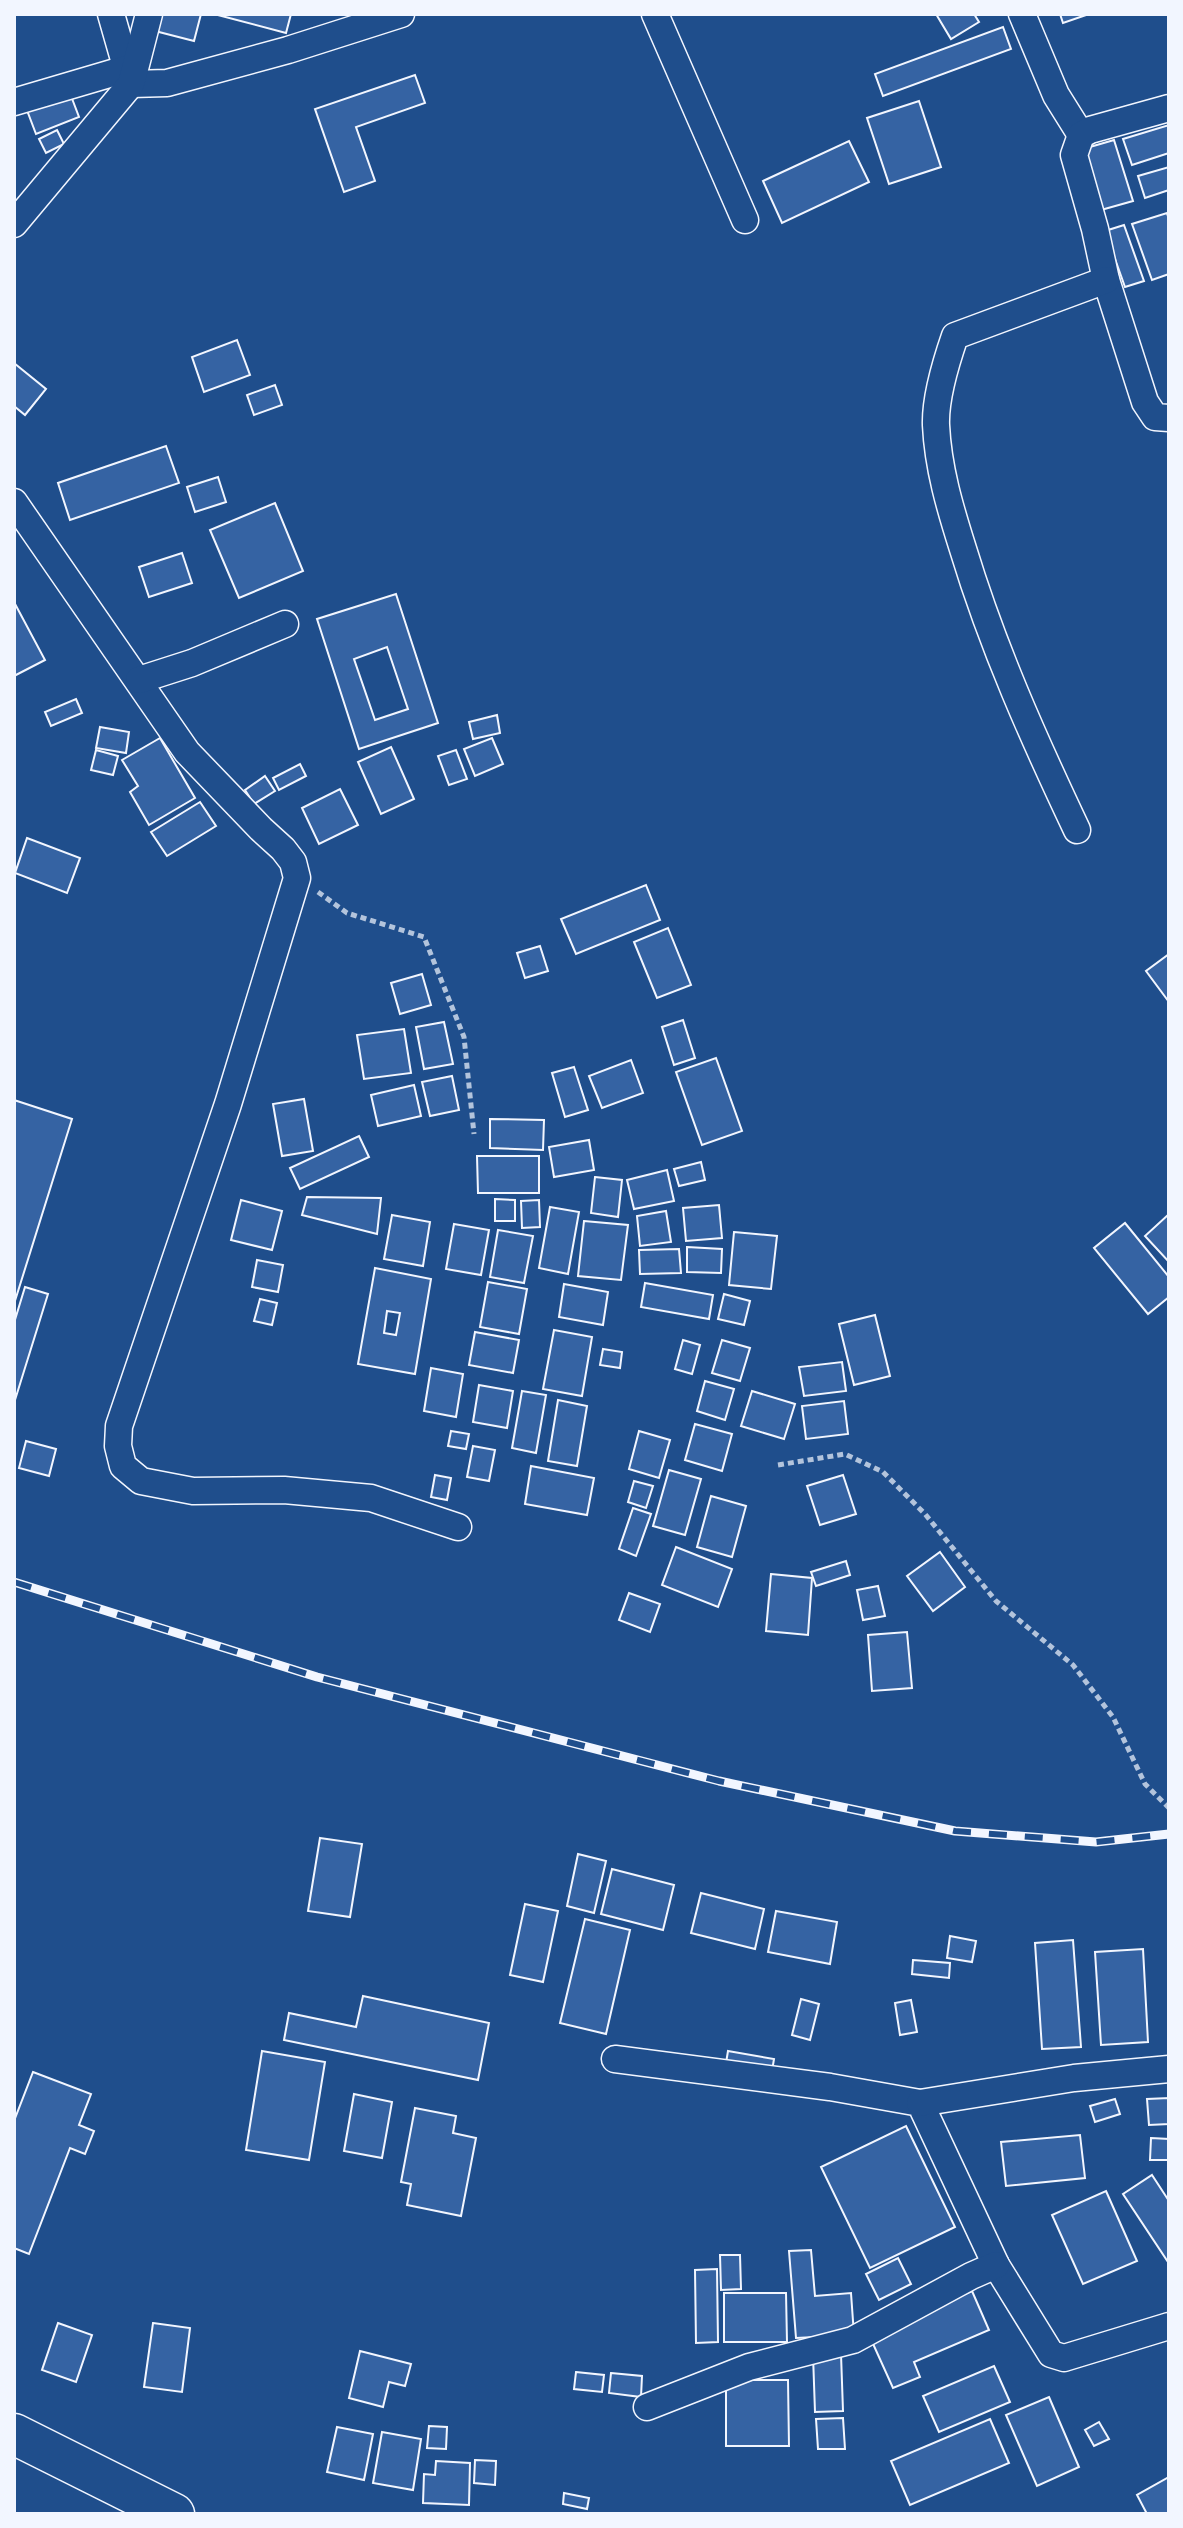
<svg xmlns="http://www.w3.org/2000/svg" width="1183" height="2528" font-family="'Source Serif 4',serif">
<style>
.building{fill:#3563a3;stroke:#f2f6ff;stroke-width:2;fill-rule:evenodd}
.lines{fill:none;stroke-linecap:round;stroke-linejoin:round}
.street-casing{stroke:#f2f6ff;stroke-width:29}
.primary-casing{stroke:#f2f6ff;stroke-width:43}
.path{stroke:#b3c4dc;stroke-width:5;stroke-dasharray:6 4;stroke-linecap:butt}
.street{stroke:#1f4e8c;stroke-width:26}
.primary{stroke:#1f4e8c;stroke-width:40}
.rail-casing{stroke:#f2f6ff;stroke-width:9}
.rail{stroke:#1f4e8c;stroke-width:6;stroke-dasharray:18;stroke-linecap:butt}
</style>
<rect width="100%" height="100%" fill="#1f4e8c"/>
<g class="building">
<polygon points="159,14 201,14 194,41 155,31"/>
<polygon points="214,14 291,14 286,33"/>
<polygon points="936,14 974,14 979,22 951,39"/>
<polygon points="1060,14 1089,14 1063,23"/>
<polygon points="1003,27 1011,49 883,96 875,74"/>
<polygon points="415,75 425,103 356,127 375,181 344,192 315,109"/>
<polygon points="68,88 79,117 36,134 25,105"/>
<polygon points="919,101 941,167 889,184 867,118"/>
<polygon points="1169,125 1169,153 1132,165 1123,139"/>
<polygon points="57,130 64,144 46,153 39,139"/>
<polygon points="1114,140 1133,201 1101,210 1083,149"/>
<polygon points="849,141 869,182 782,223 763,181"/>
<polygon points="1169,167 1169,190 1145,198 1138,176"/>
<polygon points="1167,213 1169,220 1169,274 1152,280 1132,224"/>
<polygon points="1124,225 1144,281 1125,287 1105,231"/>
<polygon points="237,340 250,375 204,392 192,357"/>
<polygon points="14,363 46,389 25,415 14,406"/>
<polygon points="275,385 282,405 254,415 247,395"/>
<polygon points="166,446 179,483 70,520 58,483"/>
<polygon points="218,477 226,502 195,512 187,487"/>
<polygon points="275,503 303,571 239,598 210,530"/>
<polygon points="182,553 192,583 149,597 139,567"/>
<path d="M396 594 438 723 359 749 317 619ZM387 647 408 709 375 720 354 659Z"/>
<polygon points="14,602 45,660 14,676"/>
<polygon points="76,699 82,713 51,726 45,712"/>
<polygon points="497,715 500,733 473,739 469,722"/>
<polygon points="100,727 129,732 126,753 96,748"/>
<polygon points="160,738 195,798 149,825 130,792 138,786 122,760"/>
<polygon points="492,738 503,764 475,776 464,749"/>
<polygon points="391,747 414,799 381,814 358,762"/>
<polygon points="96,750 118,756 113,775 91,770"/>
<polygon points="456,750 467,779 449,785 438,756"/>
<polygon points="300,764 306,776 279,790 273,778"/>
<polygon points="265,776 275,791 254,804 245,790"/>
<polygon points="340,789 358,825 319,844 302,808"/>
<polygon points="200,802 216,826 167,856 151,832"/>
<polygon points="27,838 80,858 67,893 15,873"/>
<polygon points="646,885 660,920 576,954 561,919"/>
<polygon points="668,928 691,985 657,998 634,942"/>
<polygon points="540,946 548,971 525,978 517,953"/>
<polygon points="1169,954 1169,1002 1146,971"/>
<polygon points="422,974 431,1005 400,1014 391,983"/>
<polygon points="683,1020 695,1058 674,1065 662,1027"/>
<polygon points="444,1022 453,1064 424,1069 416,1027"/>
<polygon points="404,1029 411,1073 364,1079 357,1035"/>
<polygon points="716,1058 742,1131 702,1145 676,1072"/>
<polygon points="631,1060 643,1093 602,1108 589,1076"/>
<polygon points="574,1067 588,1110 565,1117 552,1073"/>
<polygon points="452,1076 459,1110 430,1116 422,1082"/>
<polygon points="414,1085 421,1116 378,1126 371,1095"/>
<polygon points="304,1099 313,1151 282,1156 273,1104"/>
<polygon points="14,1100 72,1119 14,1304"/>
<polygon points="490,1119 544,1120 543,1150 490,1148"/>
<polygon points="359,1136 369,1157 300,1189 290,1168"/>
<polygon points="589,1140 594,1170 554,1177 549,1147"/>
<polygon points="477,1156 539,1156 539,1193 478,1193"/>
<polygon points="701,1162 705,1180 679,1186 674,1169"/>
<polygon points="667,1170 674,1201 634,1209 627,1180"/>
<polygon points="595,1177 622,1180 618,1217 591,1213"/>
<polygon points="307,1197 381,1198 377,1234 302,1215"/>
<polygon points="495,1199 515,1200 515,1221 495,1221"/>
<polygon points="241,1200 282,1211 272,1250 231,1240"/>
<polygon points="539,1200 540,1227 522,1228 521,1201"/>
<polygon points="719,1205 722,1238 686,1241 683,1208"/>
<polygon points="550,1207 579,1212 568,1274 539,1268"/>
<polygon points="666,1211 671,1242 640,1246 637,1216"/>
<polygon points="1169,1214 1169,1262 1145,1236"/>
<polygon points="392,1215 430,1222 423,1266 384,1259"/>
<polygon points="584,1221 628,1225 621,1280 578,1276"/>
<polygon points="1125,1223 1169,1277 1169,1297 1148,1314 1094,1248"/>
<polygon points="454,1224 489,1230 481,1275 446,1269"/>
<polygon points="498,1230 533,1236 524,1283 490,1277"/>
<polygon points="734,1232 777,1236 771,1289 729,1285"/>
<polygon points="687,1247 722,1249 721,1273 687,1272"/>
<polygon points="679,1249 681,1273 640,1274 639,1250"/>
<polygon points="257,1260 283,1265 278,1292 252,1287"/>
<path d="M375 1268 431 1279 415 1374 358 1364ZM387 1311 400 1313 396 1335 384 1333Z"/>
<polygon points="488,1282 527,1289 519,1334 480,1327"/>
<polygon points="645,1283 713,1295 709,1319 641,1307"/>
<polygon points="564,1284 608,1292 603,1325 559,1317"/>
<polygon points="25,1287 48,1294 15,1400 14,1323"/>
<polygon points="724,1294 750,1301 744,1325 718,1319"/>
<polygon points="260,1299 277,1303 272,1325 254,1321"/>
<polygon points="875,1315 890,1376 854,1385 839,1324"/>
<polygon points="554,1330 592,1337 582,1396 543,1389"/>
<polygon points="475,1332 519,1340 513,1373 469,1365"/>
<polygon points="683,1340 700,1345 692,1374 675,1369"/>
<polygon points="722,1340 750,1348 740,1381 712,1373"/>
<polygon points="603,1349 622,1352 620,1368 600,1365"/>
<polygon points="842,1362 846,1391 804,1396 799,1367"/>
<polygon points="431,1368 463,1374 456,1417 424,1411"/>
<polygon points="705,1381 734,1389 725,1420 697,1411"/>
<polygon points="479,1385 513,1391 507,1428 473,1422"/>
<polygon points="522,1391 546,1395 536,1453 512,1448"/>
<polygon points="752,1391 795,1404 784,1439 741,1426"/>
<polygon points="558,1400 587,1406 577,1466 548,1461"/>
<polygon points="844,1401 848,1434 806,1439 802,1406"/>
<polygon points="695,1424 732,1434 722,1471 685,1460"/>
<polygon points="451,1431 469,1434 466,1449 448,1446"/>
<polygon points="639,1431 670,1440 659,1478 629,1469"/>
<polygon points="26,1441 56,1449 49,1476 19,1468"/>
<polygon points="473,1446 495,1450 489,1481 467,1477"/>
<polygon points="531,1466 594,1478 587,1515 525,1504"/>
<polygon points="669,1470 701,1479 685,1535 653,1526"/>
<polygon points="435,1475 451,1478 447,1500 431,1497"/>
<polygon points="843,1475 856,1514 820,1525 807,1486"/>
<polygon points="634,1481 653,1486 646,1508 628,1502"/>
<polygon points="711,1496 746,1506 732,1557 697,1547"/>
<polygon points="633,1508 651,1514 636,1556 619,1549"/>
<polygon points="676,1547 732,1569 718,1607 662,1585"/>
<polygon points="940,1552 965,1587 933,1611 907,1576"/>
<polygon points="846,1561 850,1575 816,1586 811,1572"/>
<polygon points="771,1574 812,1578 808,1635 766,1631"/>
<polygon points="878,1586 885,1616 863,1620 857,1590"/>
<polygon points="629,1593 660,1604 650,1632 619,1620"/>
<polygon points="907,1632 912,1688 872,1691 868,1635"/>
<polygon points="320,1838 362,1844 350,1917 308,1911"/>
<polygon points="578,1854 606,1861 594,1913 567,1906"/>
<polygon points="612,1869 674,1885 663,1930 601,1914"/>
<polygon points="701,1893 764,1909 755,1949 691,1933"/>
<polygon points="525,1904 558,1911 543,1982 510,1975"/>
<polygon points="776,1911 837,1922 830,1964 768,1952"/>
<polygon points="585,1919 630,1930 606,2034 560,2023"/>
<polygon points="950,1936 976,1941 972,1962 947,1958"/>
<polygon points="1073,1940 1081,2047 1042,2049 1035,1943"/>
<polygon points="1143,1949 1148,2042 1101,2045 1095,1952"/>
<polygon points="913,1960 950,1963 949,1978 912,1974"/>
<polygon points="363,1996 489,2023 478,2080 284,2040 289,2013 356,2027"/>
<polygon points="801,1999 819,2004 810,2040 792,2035"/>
<polygon points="911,2000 917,2032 900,2035 895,2003"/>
<polygon points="262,2051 325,2062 309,2160 246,2150"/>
<polygon points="728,2051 774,2059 772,2071 726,2063"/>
<polygon points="33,2072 91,2094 79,2125 94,2131 85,2154 70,2148 29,2254 14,2248 14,2121"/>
<polygon points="354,2094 392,2102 382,2158 344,2151"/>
<polygon points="1169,2098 1169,2124 1149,2125 1147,2099"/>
<polygon points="1115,2099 1120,2114 1095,2122 1090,2106"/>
<polygon points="415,2108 456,2116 453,2133 476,2138 461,2216 407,2205 411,2184 401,2182"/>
<polygon points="906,2126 955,2227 870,2268 821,2167"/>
<polygon points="1080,2135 1085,2178 1006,2186 1001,2142"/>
<polygon points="1151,2138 1169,2139 1169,2160 1150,2160"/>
<polygon points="1152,2175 1169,2201 1168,2262 1123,2194"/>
<polygon points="1106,2191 1137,2261 1083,2284 1052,2215"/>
<polygon points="811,2250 815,2296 851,2293 854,2335 796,2338 789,2251"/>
<polygon points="720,2255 740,2255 741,2289 721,2290"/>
<polygon points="898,2258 911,2284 879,2300 866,2274"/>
<polygon points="717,2269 718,2342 696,2343 695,2270"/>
<polygon points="972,2291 989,2330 914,2362 920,2377 893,2388 869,2335"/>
<polygon points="724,2293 786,2293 787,2342 724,2342"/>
<polygon points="58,2323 92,2335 76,2382 42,2370"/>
<polygon points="153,2323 190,2328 182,2392 144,2387"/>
<polygon points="360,2351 411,2364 405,2386 389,2382 383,2407 349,2398"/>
<polygon points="841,2354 843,2411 815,2412 813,2355"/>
<polygon points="994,2366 1010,2402 939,2432 923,2396"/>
<polygon points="576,2372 604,2375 602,2392 574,2389"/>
<polygon points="611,2373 642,2376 641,2397 609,2393"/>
<polygon points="726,2380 788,2380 789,2446 726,2446"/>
<polygon points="1049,2397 1079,2467 1037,2486 1006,2415"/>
<polygon points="843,2418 845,2449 818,2449 816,2419"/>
<polygon points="990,2419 1009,2463 910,2505 891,2461"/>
<polygon points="1099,2422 1109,2439 1094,2446 1085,2430"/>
<polygon points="429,2426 447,2427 446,2449 427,2448"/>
<polygon points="337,2427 373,2434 364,2480 327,2472"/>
<polygon points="382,2432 421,2439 413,2490 373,2483"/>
<polygon points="475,2460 496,2461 495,2485 474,2483"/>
<polygon points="436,2461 470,2463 469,2505 423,2503 424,2474 435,2475"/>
<polygon points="1169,2477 1169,2514 1147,2514 1137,2495"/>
<polygon points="564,2493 589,2498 587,2509 563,2504"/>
</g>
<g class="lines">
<defs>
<g id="street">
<polyline points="111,14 131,84"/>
<polyline points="655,14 745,220"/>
<polyline points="1022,14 1056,95 1081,135"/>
<polyline points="131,84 167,83 288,50 401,14"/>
<polyline points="14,102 126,69"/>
<polyline points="1169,108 1090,130 1081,135 1074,155 1095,229 1106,280 1145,402 1155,417 1169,418"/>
<polyline points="14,224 131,84 149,14"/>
<polyline points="14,502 187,752 261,829 283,849 293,862 297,878 228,1104 119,1426 118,1446 123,1466 141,1481 193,1491 284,1490 371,1498 458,1527"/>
<polyline points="139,680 192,663 285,624"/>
<path d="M1077 830C1033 737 993 648 963 549 950 508 938 468 936 425 935 397 946 362 955 336L1106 280"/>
<polyline points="615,2059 830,2087 920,2103 996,2265 1051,2354 1064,2358 1169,2326"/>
<polyline points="920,2103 1074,2078 1169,2069"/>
<polyline points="647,2407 749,2367 853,2340 971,2276 996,2265"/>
</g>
<polyline id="primary" points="14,2434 174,2514"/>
</defs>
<use href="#street" class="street-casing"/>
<use href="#primary" class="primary-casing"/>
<g class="path">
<polyline points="318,892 347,913 424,937 464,1037 474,1134"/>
<polyline points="778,1465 845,1454 883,1472 925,1514 996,1601 1073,1665 1113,1717 1145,1784 1169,1808"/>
</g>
<use href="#street" class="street"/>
<use href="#primary" class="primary"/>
<defs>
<polyline id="rail" points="14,1582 317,1677 719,1781 955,1831 1096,1842 1169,1834"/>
</defs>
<use href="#rail" class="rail-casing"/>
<use href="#rail" class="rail"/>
</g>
<rect width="1183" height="2528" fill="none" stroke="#f2f6ff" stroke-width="32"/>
</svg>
